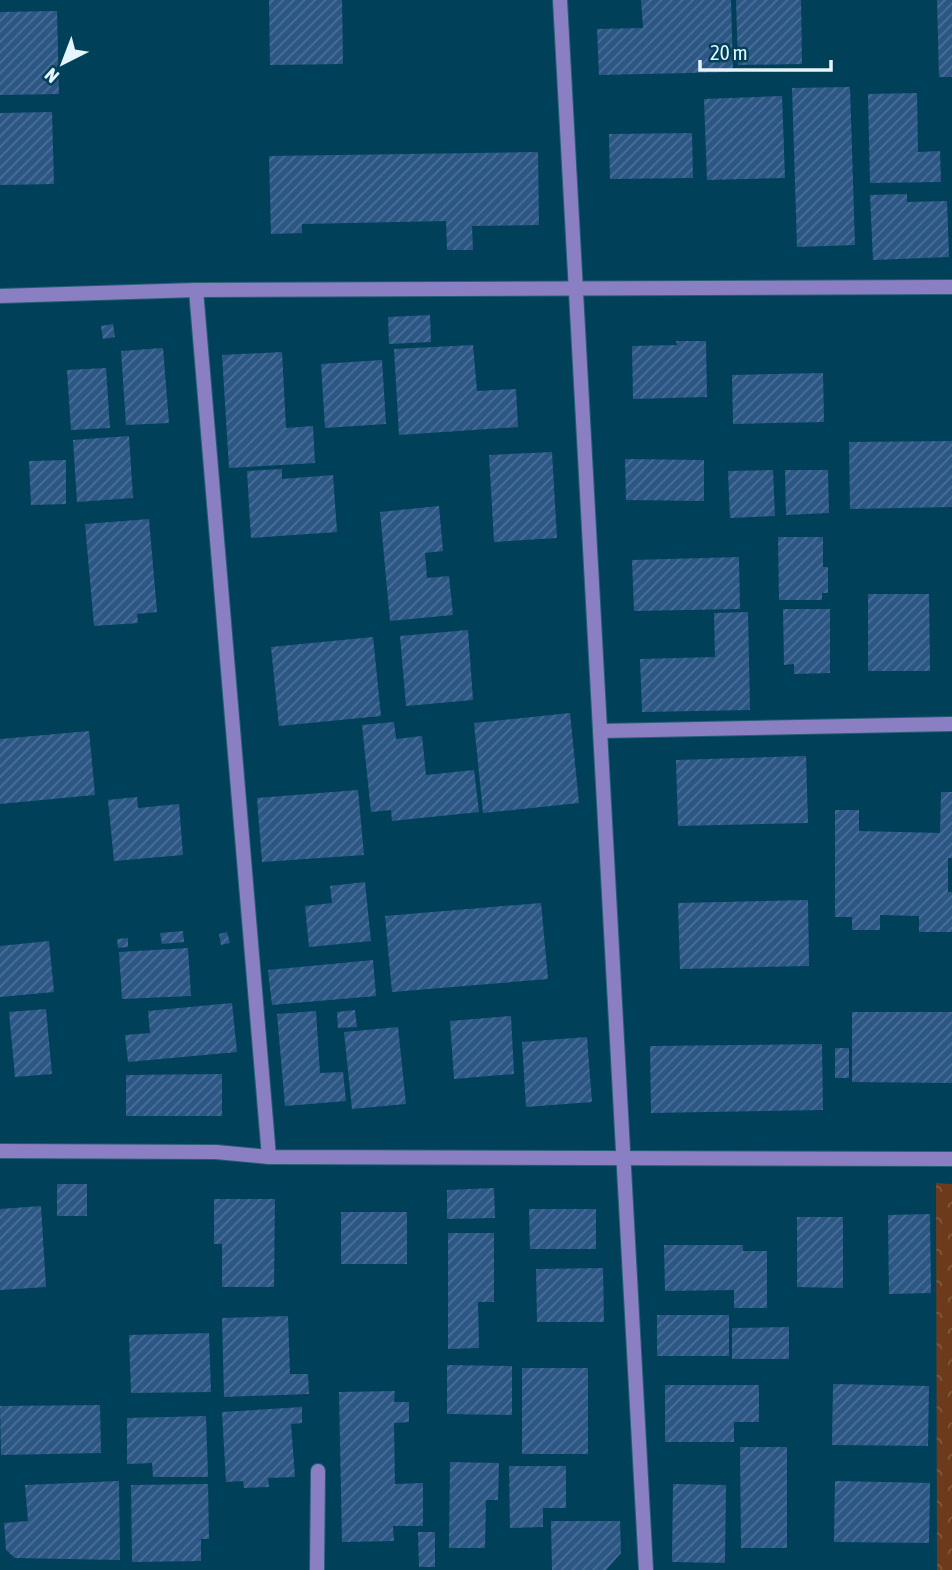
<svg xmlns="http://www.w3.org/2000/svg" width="952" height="1570" font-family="'Asap Condensed',sans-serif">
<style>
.park{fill:url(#park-crowns)}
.building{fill:url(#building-hatch)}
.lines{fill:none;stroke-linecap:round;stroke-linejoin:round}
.service-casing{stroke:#255e73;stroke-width:16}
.minor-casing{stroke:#255e73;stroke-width:16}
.service{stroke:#8b7fc3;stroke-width:14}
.minor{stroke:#8b7fc3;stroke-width:14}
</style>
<defs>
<pattern id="park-crowns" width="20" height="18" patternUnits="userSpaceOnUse" patternTransform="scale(1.75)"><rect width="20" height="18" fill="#6d3b1b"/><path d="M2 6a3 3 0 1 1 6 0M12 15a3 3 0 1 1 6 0" fill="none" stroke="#82583d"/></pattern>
<pattern id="building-hatch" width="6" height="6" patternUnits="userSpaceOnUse" patternTransform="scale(1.75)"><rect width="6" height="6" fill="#2c5785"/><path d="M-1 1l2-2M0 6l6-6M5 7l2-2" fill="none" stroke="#4b7097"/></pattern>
</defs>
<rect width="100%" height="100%" fill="#004159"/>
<polygon class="park" points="936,1183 952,1184 952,1570 937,1570"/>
<g class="building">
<polygon points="269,0 342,0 343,64 270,65"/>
<polygon points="641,0 731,0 733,72 599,75 597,29 643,28"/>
<polygon points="736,0 801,0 802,64 738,65"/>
<polygon points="937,0 952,0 952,77 939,77"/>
<polygon points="57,11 59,94 0,95 0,12"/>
<polygon points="850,87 855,245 797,247 792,88"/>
<polygon points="917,93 918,152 940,151 941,182 870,183 868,94"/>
<polygon points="782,96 785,178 707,180 704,99"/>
<polygon points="52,112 54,184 0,185 0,113"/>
<polygon points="692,133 693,178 610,179 609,134"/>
<polygon points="538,152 539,225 472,226 473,250 447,250 446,221 302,224 302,233 271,234 269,156"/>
<polygon points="907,194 907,202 947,201 949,257 873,260 870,195"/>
<polygon points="430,315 431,342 389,344 388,317"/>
<polygon points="113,324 115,337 103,339 101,326"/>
<polygon points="676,341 706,341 707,397 633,399 632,346 677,345"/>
<polygon points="473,345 477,391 516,389 518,427 399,435 394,349"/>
<polygon points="163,348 169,423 126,425 121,351"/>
<polygon points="282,352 286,428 313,426 315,463 229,468 222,355"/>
<polygon points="382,360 386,424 325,428 321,364"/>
<polygon points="106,368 110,428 71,430 67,370"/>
<polygon points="823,373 824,422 733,424 732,375"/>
<polygon points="129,436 133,498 77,502 73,440"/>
<polygon points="952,441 952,507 850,509 849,442"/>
<polygon points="552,452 557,538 494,542 489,455"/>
<polygon points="625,459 704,460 704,501 626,500"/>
<polygon points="66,460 66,504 31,505 29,461"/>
<polygon points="282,469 282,479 333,475 337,532 251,538 247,471"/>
<polygon points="773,470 775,516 730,518 728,471"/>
<polygon points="785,470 828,470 829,513 786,515"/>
<polygon points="439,506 443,551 425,553 427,578 449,576 453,615 390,621 380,512"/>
<polygon points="149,519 157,612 137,614 138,623 94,626 85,524"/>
<polygon points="778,537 823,537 823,567 828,567 828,593 822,593 822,600 779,600"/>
<polygon points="739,557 740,609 634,611 632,560"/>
<polygon points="868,594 929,594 930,671 868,671"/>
<polygon points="783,609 830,609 830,673 794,674 794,664 784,665"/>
<polygon points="748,612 750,710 642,712 640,659 715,657 714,613"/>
<polygon points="468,630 473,700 406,706 400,636"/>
<polygon points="373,637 381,716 279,726 271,647"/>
<polygon points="570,713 579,803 483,813 474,723"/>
<polygon points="394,722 396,739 422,736 426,775 474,770 479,812 392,821 391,810 371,812 362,725"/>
<polygon points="89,731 95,795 0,804 0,739"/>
<polygon points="806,756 808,823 678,826 676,760"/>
<polygon points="358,790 364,855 262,862 257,798"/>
<polygon points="941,792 952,792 952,858 948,858 948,892 952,892 952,932 919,932 919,916 880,915 880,930 852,930 852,917 835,917 835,810 859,810 859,831 940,833"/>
<polygon points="137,797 138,808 179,804 183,855 114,861 108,800"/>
<polygon points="365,882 371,941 309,947 305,906 332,903 330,886"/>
<polygon points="808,900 809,966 680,969 678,903"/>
<polygon points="541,903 548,979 392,992 385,916"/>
<polygon points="183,931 184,942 162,944 160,933"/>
<polygon points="227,932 230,943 221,945 219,934"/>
<polygon points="128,938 128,947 118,948 117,939"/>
<polygon points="49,941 54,992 0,997 0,946"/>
<polygon points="188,948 191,996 122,999 119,952"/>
<polygon points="373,960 376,996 272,1005 268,970"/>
<polygon points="232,1003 237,1052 128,1062 125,1035 150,1033 148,1011"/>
<polygon points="46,1009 52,1074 15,1077 9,1012"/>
<polygon points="355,1010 357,1027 338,1028 337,1012"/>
<polygon points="316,1011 320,1073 343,1072 346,1101 285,1106 277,1014"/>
<polygon points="852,1012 952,1012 952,1083 852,1082"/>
<polygon points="511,1016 514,1074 454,1079 450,1021"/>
<polygon points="398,1027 406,1104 352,1109 344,1032"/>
<polygon points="587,1037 592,1102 526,1107 522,1042"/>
<polygon points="822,1044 823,1110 651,1113 650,1046"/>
<rect x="835" y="1048" width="14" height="30"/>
<polygon points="222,1074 222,1116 126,1116 126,1075"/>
<rect x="57" y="1184" width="30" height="32"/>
<polygon points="494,1188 495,1218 447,1219 447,1190"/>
<polygon points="214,1199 275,1199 274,1287 222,1287 222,1244 214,1244"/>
<polygon points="41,1206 46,1287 0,1290 0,1209"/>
<polygon points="529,1209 596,1209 596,1249 530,1249"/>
<rect x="341" y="1212" width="66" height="52"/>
<polygon points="930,1214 931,1293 889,1294 888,1215"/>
<polygon points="797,1217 843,1217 843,1288 797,1287"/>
<polygon points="448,1233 494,1233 494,1302 478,1302 479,1348 448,1349"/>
<polygon points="664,1245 743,1245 743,1251 767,1251 767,1308 734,1308 734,1290 665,1291"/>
<polygon points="603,1268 604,1322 537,1322 536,1269"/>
<rect x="657" y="1315" width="72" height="41"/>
<polygon points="288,1316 290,1374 308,1374 309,1394 224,1397 222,1318"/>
<polygon points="789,1327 789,1359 732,1359 732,1328"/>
<polygon points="209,1333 211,1392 131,1393 129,1335"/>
<polygon points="447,1365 512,1366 512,1415 447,1414"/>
<rect x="522" y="1368" width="66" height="86"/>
<polygon points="833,1384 929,1386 928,1446 832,1445"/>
<polygon points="665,1385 759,1385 759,1422 734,1422 734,1442 665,1442"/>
<polygon points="395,1391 394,1402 409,1402 409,1422 394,1423 395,1484 423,1483 423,1526 393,1526 394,1541 342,1542 339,1392"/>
<polygon points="100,1405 101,1453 1,1455 0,1406"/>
<polygon points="302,1407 302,1423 291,1424 295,1477 268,1478 269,1487 244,1488 243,1481 226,1482 222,1412"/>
<polygon points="206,1416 208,1477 153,1477 152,1463 127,1464 127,1418"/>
<polygon points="740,1447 787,1447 787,1548 741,1548"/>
<polygon points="450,1462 499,1463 498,1500 486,1500 485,1548 449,1548"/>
<polygon points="509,1466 566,1466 566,1508 543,1508 543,1527 510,1528"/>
<polygon points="119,1481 120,1560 15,1558 6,1550 4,1523 28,1521 25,1485"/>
<polygon points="835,1481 930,1483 929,1543 834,1542"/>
<polygon points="208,1484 209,1539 201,1539 201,1561 132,1562 131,1485"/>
<polygon points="673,1484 726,1485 725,1563 672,1562"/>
<polygon points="551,1521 620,1521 621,1553 606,1570 552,1570"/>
<polygon points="418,1532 435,1532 435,1567 419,1567"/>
</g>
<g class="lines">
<defs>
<polyline id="service" points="317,1570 318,1471"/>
<g id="minor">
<polyline points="560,0 646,1570"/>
<polyline points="196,290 269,1157"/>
<polyline points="0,296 196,290 952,287"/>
<polyline points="600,731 952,724"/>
<polyline points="0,1151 216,1152 269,1157 952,1159"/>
</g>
</defs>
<use href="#service" class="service-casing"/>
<use href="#minor" class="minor-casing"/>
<use href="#service" class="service"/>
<use href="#minor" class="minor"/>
</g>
<g transform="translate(63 63) rotate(222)" stroke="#004159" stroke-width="5" paint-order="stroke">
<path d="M0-5L12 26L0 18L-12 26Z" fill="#e6f4fb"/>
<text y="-10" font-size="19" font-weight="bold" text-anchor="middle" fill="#e6f4fb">N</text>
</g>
<path d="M700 60v10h131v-10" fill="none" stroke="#e6f4fb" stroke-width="3.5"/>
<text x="710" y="60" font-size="21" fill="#e6f4fb" stroke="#004159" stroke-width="5" paint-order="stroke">20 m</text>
</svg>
